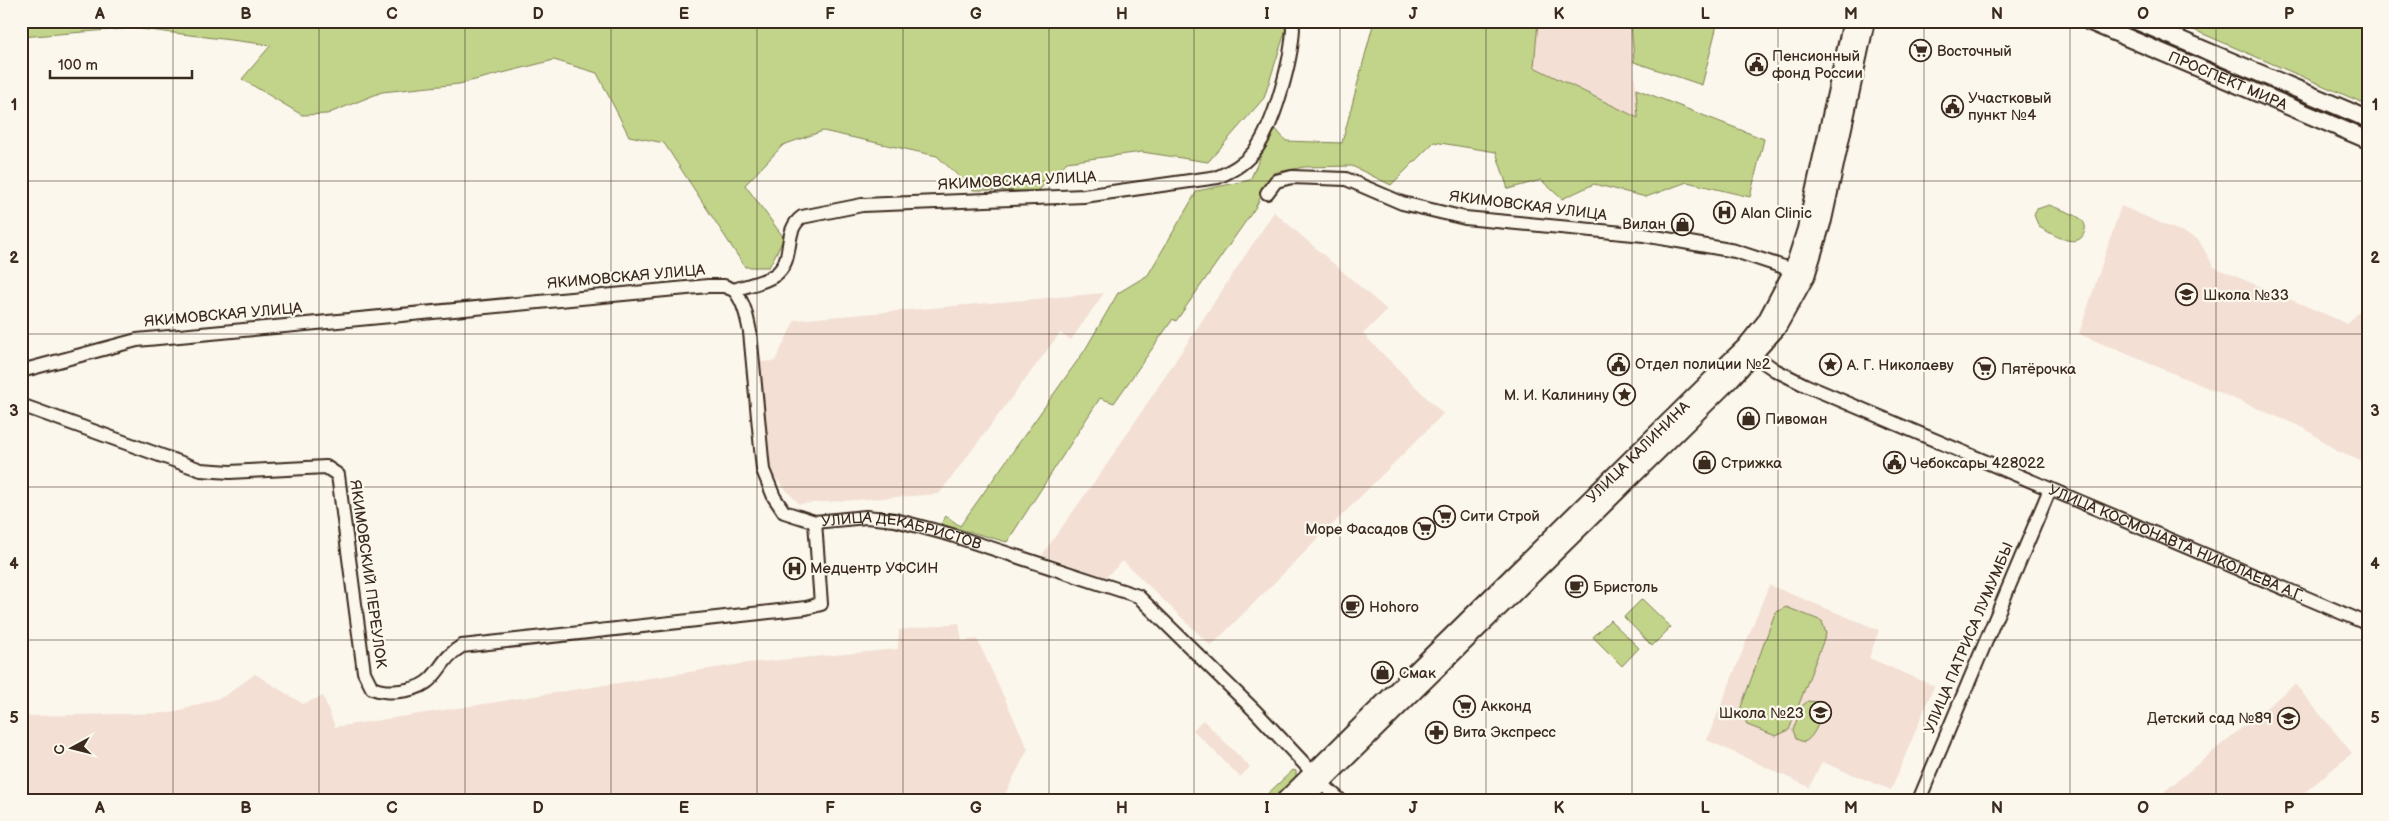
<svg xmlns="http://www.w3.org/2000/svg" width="2389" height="821" font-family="'Balsamiq Sans',sans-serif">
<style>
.built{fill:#f3dfd4}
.green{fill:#c2d489;stroke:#7e7f54}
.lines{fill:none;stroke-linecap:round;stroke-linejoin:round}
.minor-casing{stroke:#3b2a1e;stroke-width:16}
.major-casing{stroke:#3b2a1e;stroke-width:20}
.minor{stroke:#fbf7ec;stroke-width:12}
.major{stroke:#fbf7ec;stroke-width:16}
.grid{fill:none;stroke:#3b2a1e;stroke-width:1;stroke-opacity:0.55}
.labels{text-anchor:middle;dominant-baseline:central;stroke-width:4.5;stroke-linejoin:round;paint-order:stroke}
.poi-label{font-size:15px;fill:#3b2a1e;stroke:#fbf7ec;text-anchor:start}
.street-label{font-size:15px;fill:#3b2a1e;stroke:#fbf7ec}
.neatline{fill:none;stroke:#3b2a1e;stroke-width:2}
.grid-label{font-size:16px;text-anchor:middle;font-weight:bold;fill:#3b2a1e}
</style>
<rect width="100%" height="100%" fill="#fbf7ec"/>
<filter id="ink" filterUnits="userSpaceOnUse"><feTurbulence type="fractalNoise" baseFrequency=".02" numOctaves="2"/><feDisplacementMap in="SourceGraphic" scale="10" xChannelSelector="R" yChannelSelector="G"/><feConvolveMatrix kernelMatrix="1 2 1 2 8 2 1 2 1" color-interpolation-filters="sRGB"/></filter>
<g filter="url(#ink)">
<g class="built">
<polygon points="1538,21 1631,21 1638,118 1534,67"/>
<polygon points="2121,206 2198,239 2214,267 2348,324 2361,309 2368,295 2368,464 2337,451 2304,428 2079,334"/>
<polygon points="1274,212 1387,310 1363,334 1443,414 1211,646 1123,561 1106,577 1042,555 1105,467"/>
<polygon points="1104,293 1071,340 1060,333 939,494 799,504 770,472 760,362 775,361 795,320"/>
<polygon points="1769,585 1879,630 1869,658 1934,686 1891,790 1822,762 1809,787 1707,740"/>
<polygon points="959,623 962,641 977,639 1028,749 1002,800 25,800 21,773 21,746 27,737 25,716 171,713 225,696 255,674 303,704 323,696 335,727 748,663 898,649 899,630"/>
<polygon points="2295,684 2352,753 2304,793 2299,800 2154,800"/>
<polygon points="1203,720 1250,767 1240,777 1193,730"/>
</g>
<g class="green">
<polygon points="21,21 1284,21 1286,29 1264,98 1208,162 1142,152 1067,162 1038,191 973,190 937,156 823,131 783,145 745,185 784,238 769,267 745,267 664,143 629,136 597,73 554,60 459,84 382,92 327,114 302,115 242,79 271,45 133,28 21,37"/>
<polygon points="1374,21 1538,21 1534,67 1638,118 1636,89 1764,139 1750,197 1687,182 1646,197 1594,184 1562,199 1541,180 1508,189 1496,152 1434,142 1391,185 1352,166 1304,167 1273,173 1255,208 1176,321 1173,319 1114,403 1100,398 1007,542 941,524 946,516 960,526 1085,350 1118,293 1148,275 1197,191 1250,180 1274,127 1286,141 1342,143"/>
<polygon points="1631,21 1718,21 1702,85 1634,62"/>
<polygon points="2107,21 2117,21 2259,82 2257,86"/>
<polygon points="2180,21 2368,21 2368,105 2187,27"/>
<polygon points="2273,87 2368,127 2368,132 2272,91"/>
<path d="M2049 205C2059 209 2073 213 2081 219 2084 222 2086 226 2085 230 2080 253 2051 233 2039 227L2034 215 2037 209Z"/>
<polygon points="1642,599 1671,627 1652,646 1624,617"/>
<polygon points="1786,607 1822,621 1826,634 1789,730 1776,736 1747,725 1741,707 1775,613"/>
<polygon points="1610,620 1639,648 1622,666 1593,637"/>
<path d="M1808 701 1817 702C1826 711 1815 738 1804 742L1796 739 1793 730 1802 706Z"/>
<polygon points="1293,770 1296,771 1296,778 1274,800 1261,800"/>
</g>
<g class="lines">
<defs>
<g id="minor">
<polyline points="1267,193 1276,181 1292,177 1346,179 1402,203 1465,218 1644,235 1735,251 1793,270"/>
<path id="s1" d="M734 290C744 302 747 317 750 332L763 470 774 497 784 512 815 522 866 517 895 520 948 534 1138 596 1256 712 1313 773"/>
<path id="s2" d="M1755 356 1775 370 1805 385 2368 624"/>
<path d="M21 371 137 340 708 286H724L734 290C747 285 763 283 775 275 796 260 782 231 802 217L862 205 1084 196 1218 177C1231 171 1243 165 1253 153 1274 128 1294 54 1293 21"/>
<path d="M21 405 201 470 230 472 326 467 338 475 364 672 372 688C382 692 389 692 400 691 441 687 434 662 462 646L806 608 821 604 815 522"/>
<polyline points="1321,783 1340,800"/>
<polyline points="1919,800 2050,489"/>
</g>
<g id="major">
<path id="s3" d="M2088 21 2368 140"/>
<polyline points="2136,21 2368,119"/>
<path id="s4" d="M1285 800 1721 370 1745 347 1766 321 1793 270 1806 229 1852 21"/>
<polyline points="1304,800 1730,380 1777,328 1806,276 1823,220 1866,21"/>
</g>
</defs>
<use href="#minor" class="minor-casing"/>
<use href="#major" class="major-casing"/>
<use href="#minor" class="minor"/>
<use href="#major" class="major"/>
</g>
</g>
<path class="grid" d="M173 21V800M319 21V800M465 21V800M611 21V800M757 21V800M903 21V800M1049 21V800M1194 21V800M1340 21V800M1486 21V800M1632 21V800M1778 21V800M1924 21V800M2070 21V800M2216 21V800M21 181H2368M21 334H2368M21 487H2368M21 640H2368"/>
<defs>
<symbol id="supermarket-ring" viewBox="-11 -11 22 22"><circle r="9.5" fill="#fbf7ec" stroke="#3b2a1e" stroke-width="1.5"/><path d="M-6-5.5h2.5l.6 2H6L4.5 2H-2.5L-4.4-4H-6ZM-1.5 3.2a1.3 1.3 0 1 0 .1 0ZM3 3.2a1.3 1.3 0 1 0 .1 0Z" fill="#3b2a1e"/></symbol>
<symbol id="civic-ring" viewBox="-11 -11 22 22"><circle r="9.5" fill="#fbf7ec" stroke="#3b2a1e" stroke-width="1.5"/><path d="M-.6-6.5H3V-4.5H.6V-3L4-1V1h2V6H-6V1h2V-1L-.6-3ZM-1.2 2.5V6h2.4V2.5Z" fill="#3b2a1e"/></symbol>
<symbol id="hospital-ring" viewBox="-11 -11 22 22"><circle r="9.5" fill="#fbf7ec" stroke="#3b2a1e" stroke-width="1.5"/><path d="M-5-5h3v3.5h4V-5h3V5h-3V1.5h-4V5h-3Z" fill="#3b2a1e"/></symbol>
<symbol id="shop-ring" viewBox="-11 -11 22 22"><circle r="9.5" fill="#fbf7ec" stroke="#3b2a1e" stroke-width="1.5"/><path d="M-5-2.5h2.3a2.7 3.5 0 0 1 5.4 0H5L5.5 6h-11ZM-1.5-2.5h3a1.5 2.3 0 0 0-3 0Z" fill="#3b2a1e"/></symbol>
<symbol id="school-ring" viewBox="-11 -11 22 22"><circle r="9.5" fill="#fbf7ec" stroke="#3b2a1e" stroke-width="1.5"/><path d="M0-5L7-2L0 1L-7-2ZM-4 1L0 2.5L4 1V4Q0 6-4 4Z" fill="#3b2a1e"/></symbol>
<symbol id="sight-ring" viewBox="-11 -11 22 22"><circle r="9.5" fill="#fbf7ec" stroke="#3b2a1e" stroke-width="1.5"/><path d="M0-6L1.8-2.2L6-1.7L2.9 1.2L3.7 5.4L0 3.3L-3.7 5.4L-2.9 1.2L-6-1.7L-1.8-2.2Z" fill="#3b2a1e"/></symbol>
<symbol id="cafe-ring" viewBox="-11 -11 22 22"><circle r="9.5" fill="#fbf7ec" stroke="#3b2a1e" stroke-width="1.5"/><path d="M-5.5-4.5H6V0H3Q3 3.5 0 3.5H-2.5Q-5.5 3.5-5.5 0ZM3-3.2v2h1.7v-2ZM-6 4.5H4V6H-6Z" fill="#3b2a1e"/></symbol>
<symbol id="pharmacy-ring" viewBox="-11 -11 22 22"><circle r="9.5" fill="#fbf7ec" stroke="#3b2a1e" stroke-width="1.5"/><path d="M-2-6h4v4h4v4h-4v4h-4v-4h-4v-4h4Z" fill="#3b2a1e"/></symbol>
</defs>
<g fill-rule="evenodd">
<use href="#supermarket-ring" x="1908" y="38" width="25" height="25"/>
<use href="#civic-ring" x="1744" y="52" width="25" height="25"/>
<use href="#civic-ring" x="1940" y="94" width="25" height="25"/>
<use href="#hospital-ring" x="1712" y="200" width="25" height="25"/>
<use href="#shop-ring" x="1670" y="212" width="25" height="25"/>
<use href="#school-ring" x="2174" y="282" width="25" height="25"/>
<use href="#civic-ring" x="1606" y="352" width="25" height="25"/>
<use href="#sight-ring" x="1818" y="352" width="25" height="25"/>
<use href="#supermarket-ring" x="1972" y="356" width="25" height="25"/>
<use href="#sight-ring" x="1612" y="382" width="25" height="25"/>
<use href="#shop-ring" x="1736" y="406" width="25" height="25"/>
<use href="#shop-ring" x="1692" y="450" width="25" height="25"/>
<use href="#civic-ring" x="1882" y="450" width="25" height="25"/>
<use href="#supermarket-ring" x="1432" y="504" width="25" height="25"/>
<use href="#supermarket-ring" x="1412" y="516" width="25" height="25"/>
<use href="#hospital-ring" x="782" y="556" width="25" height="25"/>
<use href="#cafe-ring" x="1564" y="574" width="25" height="25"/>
<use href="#cafe-ring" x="1340" y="594" width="25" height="25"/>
<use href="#shop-ring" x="1370" y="660" width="25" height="25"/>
<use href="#supermarket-ring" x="1452" y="694" width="25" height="25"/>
<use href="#school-ring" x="1808" y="700" width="25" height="25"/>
<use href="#school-ring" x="2276" y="706" width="25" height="25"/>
<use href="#pharmacy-ring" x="1424" y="720" width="25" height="25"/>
</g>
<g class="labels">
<g class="poi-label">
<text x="1937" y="51">Восточный</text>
<text x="1772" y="56">Пенсионный<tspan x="1772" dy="17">фонд России</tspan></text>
<text x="1968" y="98">Участковый<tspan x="1968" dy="17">пункт №4</tspan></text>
<text x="1741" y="213">Alan Clinic</text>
<text x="1666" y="224" text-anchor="end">Вилан</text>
<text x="2203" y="295">Школа №33</text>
<text x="1635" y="364">Отдел полиции №2</text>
<text x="1847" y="365">А. Г. Николаеву</text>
<text x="2001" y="369">Пятёрочка</text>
<text x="1609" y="395" text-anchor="end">М. И. Калинину</text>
<text x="1765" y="419">Пивоман</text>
<text x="1721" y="463">Стрижка</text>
<text x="1910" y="463">Чебоксары 428022</text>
<text x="1460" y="516">Сити Строй</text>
<text x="1408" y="529" text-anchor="end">Море Фасадов</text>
<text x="810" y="568">Медцентр УФСИН</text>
<text x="1593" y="587">Бристоль</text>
<text x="1369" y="607">Hohoro</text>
<text x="1399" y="673">Смак</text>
<text x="1481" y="706">Акконд</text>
<text x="1804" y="713" text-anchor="end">Школа №23</text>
<text x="2272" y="718" text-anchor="end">Детский сад №89</text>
<text x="1453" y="732">Вита Экспресс</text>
</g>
<g class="street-label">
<text stroke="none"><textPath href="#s3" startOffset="152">ПРОСПЕКТ МИРА</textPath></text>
<text transform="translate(1017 181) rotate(-3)">ЯКИМОВСКАЯ УЛИЦА</text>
<text transform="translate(1528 206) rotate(7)">ЯКИМОВСКАЯ УЛИЦА</text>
<text transform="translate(626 277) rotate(-5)">ЯКИМОВСКАЯ УЛИЦА</text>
<text transform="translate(223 315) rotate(-5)">ЯКИМОВСКАЯ УЛИЦА</text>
<text stroke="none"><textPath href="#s4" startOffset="496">УЛИЦА КАЛИНИНА</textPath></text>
<text stroke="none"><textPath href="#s1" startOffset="352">УЛИЦА ДЕКАБРИСТОВ</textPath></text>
<text stroke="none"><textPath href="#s2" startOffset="462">УЛИЦА КОСМОНАВТА НИКОЛАЕВА А.Г.</textPath></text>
<text transform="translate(368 574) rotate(82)">ЯКИМОВСКИЙ ПЕРЕУЛОК</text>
<text transform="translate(1969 638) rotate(-67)">УЛИЦА ПАТРИСА ЛУМУМБЫ</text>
</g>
</g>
<rect width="2389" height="821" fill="none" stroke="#fbf7ec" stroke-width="55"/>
<g transform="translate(72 748) rotate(263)" stroke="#fbf7ec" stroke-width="4" paint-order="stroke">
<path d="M0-4L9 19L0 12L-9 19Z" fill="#3b2a1e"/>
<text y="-8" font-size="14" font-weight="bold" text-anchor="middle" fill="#3b2a1e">С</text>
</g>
<path d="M50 70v8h142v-8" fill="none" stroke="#3b2a1e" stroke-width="2.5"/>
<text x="58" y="70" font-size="15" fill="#3b2a1e" stroke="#fbf7ec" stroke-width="4" paint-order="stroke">100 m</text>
<rect x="28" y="28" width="2334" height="766" class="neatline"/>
<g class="grid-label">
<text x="100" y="19">A</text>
<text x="246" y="19">B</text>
<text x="392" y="19">C</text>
<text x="538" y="19">D</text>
<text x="684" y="19">E</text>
<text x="830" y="19">F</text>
<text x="976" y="19">G</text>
<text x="1122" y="19">H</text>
<text x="1267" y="19">I</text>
<text x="1413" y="19">J</text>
<text x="1559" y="19">K</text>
<text x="1705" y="19">L</text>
<text x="1851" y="19">M</text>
<text x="1997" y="19">N</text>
<text x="2143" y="19">O</text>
<text x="2289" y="19">P</text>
<text x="14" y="110">1</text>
<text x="2375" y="110">1</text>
<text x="14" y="263">2</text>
<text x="2375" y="263">2</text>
<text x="14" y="416">3</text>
<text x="2375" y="416">3</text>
<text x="14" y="569">4</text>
<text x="2375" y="569">4</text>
<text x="14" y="723">5</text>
<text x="2375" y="723">5</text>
<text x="100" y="813">A</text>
<text x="246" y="813">B</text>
<text x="392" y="813">C</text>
<text x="538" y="813">D</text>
<text x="684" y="813">E</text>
<text x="830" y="813">F</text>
<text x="976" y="813">G</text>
<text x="1122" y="813">H</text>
<text x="1267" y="813">I</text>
<text x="1413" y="813">J</text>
<text x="1559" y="813">K</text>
<text x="1705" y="813">L</text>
<text x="1851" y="813">M</text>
<text x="1997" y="813">N</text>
<text x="2143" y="813">O</text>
<text x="2289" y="813">P</text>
</g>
</svg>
